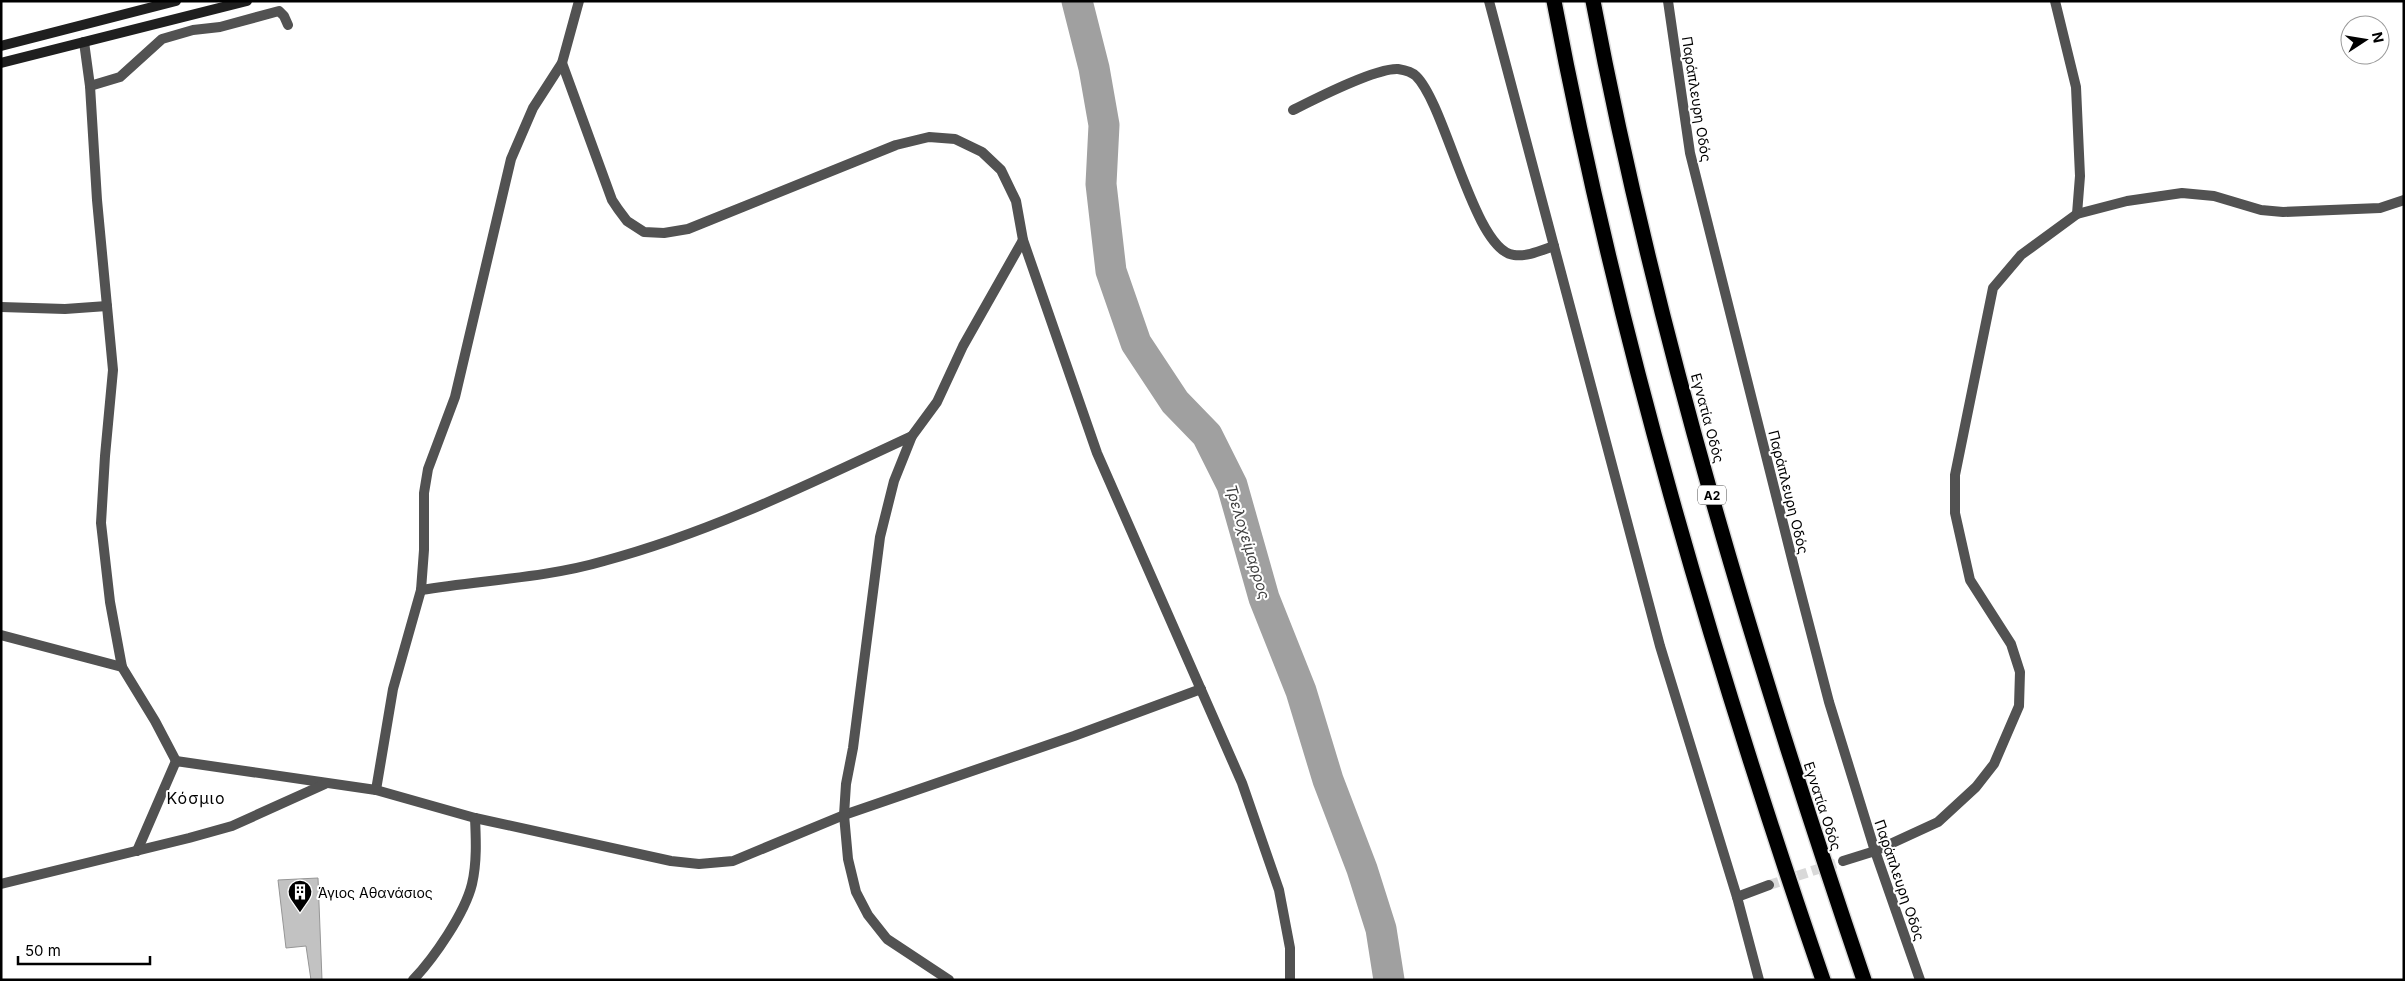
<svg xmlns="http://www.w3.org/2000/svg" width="2405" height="981" font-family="Inter,sans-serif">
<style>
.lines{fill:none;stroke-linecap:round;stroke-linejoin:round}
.river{stroke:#a0a0a0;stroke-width:31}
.building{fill:#c2c2c2;stroke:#969696}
.tertiary-tunnel{stroke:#d9d9d9;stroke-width:10;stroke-dasharray:10 5;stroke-linecap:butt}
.motorway-casing{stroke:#dbdbdb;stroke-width:18}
.service{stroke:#525252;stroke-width:10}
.minor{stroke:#525252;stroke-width:10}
.tertiary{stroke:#525252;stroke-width:10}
.secondary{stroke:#1f1f1f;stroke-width:10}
.motorway{stroke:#000;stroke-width:15}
.labels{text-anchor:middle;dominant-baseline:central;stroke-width:4;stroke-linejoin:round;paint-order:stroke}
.shield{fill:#fff;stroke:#4c4c4c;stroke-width:1}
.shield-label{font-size:12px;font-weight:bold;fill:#000}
.street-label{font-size:14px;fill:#000;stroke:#fff}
.poi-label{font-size:14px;fill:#000;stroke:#fff;text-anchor:start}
.water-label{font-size:15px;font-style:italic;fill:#414141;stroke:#fff}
.quarter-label{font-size:16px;letter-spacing:1px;fill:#000;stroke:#fff}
</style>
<rect width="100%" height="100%" fill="#fff"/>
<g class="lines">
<polyline class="river" points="1077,1 1094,68 1104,125 1101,184 1111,271 1136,343 1175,402 1207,435 1232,485 1264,598 1301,691 1328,780 1362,869 1381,929 1389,980"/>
</g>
<polygon class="building" points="318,878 322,980 311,980 306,946 286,948 278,880"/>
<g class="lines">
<polyline class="tertiary-tunnel" points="1769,885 1843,861"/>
<defs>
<g id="motorway">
<path d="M1554 1C1617 334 1713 660 1823 980"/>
<path d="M1593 1C1656 334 1755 660 1864 980"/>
</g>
</defs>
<use href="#motorway" class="motorway-casing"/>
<path class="service" d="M1293 110C1315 99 1375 68 1398 69 1404 70 1412 72 1416 76 1446 105 1474 251 1514 255 1527 257 1542 250 1554 246"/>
<g class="minor">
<polyline points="2055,1 2076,87 2080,176 2077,214"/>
<polyline points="562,63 612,200 618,209 627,221 644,232 664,233 688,229 896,145 929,137 955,139 982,152 1001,170 1016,201 1023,240 1097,453 1242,783 1279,890 1290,948 1290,980"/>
<polyline points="90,86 120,77 162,39 193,30 220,27 279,11 284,16 288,25"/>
<polyline points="1,307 65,309 107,306"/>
<path d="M421 590C481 580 546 578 604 561 712 532 811 483 912 436"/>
<polyline points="1,635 122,667"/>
<polyline points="376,790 393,689 421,590 424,550 424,493 428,469 455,397 511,159 533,108 562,63 579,1"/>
<polyline points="137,851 176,761 376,790 475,818 671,861 699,864 733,861 844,815 1074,736 1201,689"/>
<polyline points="1875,851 1938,822 1976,787 1994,764 2019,706 2020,672 2011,644 1970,580 1955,513 1955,475 1993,288 2021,255 2077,214 2127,201 2182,193 2214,196 2261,210 2283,212 2380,208 2404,200"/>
<polyline points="1,884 189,838 232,826 325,784"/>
<path d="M413 980C434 958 465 913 472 884 477 863 476 839 475 818"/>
<polyline points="949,980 887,939 868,915 856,892 848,859 844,815 846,784 853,748 880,537 894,481 912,436 937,402 963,346 1023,240"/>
</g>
<g class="tertiary">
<polyline points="1489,1 1660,646 1737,897"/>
<polyline points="1668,1 1690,153 1794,567 1829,702 1875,851 1920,980"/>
<polyline points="84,42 90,86 97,200 113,370 105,456 101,523 110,602 122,667 155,721 176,761"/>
<polyline points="1843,861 1875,851"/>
<polyline points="1759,980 1737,897 1769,885"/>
</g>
<g class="secondary">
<polyline points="1,46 176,1"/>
<polyline points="1,63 247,1"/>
</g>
<use href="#motorway" class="motorway"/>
</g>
<defs>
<symbol id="building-pin" viewBox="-11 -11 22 30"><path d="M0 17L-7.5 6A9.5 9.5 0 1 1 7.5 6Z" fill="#000" stroke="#fff"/><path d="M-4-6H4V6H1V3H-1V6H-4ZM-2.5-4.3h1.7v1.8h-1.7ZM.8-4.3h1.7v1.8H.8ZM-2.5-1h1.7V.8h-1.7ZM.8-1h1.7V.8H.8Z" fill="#fff"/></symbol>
</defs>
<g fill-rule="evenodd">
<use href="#building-pin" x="286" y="878" width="28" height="38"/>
</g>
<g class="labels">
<rect class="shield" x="1698" y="485.5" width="28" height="19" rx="4"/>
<g class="shield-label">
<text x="1712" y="495">Α2</text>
</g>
<g class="street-label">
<text transform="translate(1697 99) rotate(81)">Παράπλευρη Οδός</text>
<text transform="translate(1708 418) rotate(75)">Εγνατία Οδός</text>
<text transform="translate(1789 492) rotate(76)">Παράπλευρη Οδός</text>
<text transform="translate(1823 806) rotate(72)">Εγνατία Οδός</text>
<text transform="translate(1900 880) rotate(71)">Παράπλευρη Οδός</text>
</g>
<g class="poi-label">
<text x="318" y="892">Άγιος Αθανάσιος</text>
</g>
<g class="water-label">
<text transform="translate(1248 542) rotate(73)">Τρελοχείμαρρος</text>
</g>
<g class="quarter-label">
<text x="196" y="798">Κόσμιο</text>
</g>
</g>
<rect width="2405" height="981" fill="none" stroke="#000000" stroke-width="5"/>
<g transform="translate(2365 40) rotate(78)"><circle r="24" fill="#ffffff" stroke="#999999"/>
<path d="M0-4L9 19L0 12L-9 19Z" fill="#000000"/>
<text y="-8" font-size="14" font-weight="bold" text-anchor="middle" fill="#000000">N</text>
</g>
<path d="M18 956v8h132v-8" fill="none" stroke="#000000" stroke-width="2.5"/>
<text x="25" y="956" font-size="15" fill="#000000" stroke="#ffffff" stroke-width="4" paint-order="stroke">50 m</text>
</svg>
